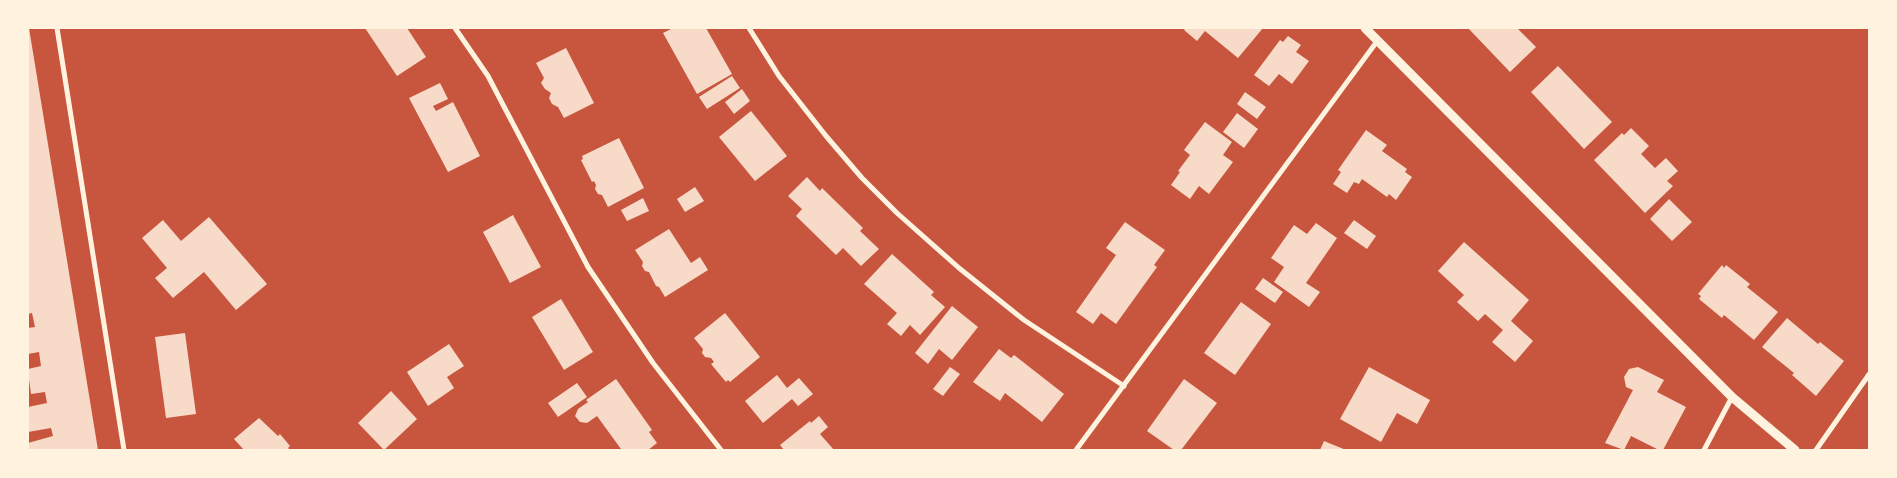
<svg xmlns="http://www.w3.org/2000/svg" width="1897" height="478" font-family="Manrope,sans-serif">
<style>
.building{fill:#f7dbc8}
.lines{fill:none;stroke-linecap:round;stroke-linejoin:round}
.minor{stroke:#fff3e0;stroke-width:5}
.tertiary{stroke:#fff3e0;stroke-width:9}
</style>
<rect width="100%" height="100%" fill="#c8553d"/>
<g class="building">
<polygon points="28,28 29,28 98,450 28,450 28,443 53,436 51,428 28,432 28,407 47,403 45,392 31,394 28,372 28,369 41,366 39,352 28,354 28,328 35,327 32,313 28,314"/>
<polygon points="365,28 407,28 426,57 397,76"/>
<polygon points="673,28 706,28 732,74 697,94 663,33"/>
<polygon points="1186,28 1263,28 1238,58 1205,31 1197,41 1184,30"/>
<polygon points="1468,28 1517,28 1536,47 1510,72"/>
<polygon points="1288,36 1301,45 1296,52 1309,61 1292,84 1279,74 1269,86 1254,75 1280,40 1283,42"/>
<polygon points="566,48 594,103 564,118 558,107 552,104 549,98 551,93 545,89 541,83 544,78 536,63"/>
<polygon points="1558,66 1612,122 1584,149 1531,92"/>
<polygon points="732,76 740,88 707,109 699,97"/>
<polygon points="440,83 448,99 433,106 436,111 453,102 480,156 448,172 409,98"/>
<polygon points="742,89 750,101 734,114 725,102"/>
<polygon points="1245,92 1266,107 1257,119 1237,104"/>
<polygon points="751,111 787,156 755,181 719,137"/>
<polygon points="1237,113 1258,129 1244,148 1223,132"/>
<polygon points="1205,122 1232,142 1223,155 1233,162 1209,194 1199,186 1190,199 1171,185 1180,172 1178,171 1190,155 1184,150"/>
<polygon points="1631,128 1649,146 1641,154 1655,168 1666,158 1678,171 1667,181 1673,186 1645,213 1594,160 1622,133 1624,135"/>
<polygon points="1366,130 1387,145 1382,151 1407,169 1405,172 1412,177 1396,200 1389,194 1387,197 1362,179 1359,184 1354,182 1347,193 1333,184 1341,172 1338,170"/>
<polygon points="619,138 644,188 608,207 602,195 598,194 595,189 596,185 594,181 592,182 581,160 583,159 582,156"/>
<polygon points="807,177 820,191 822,188 863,228 860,231 879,249 861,266 843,248 836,255 796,216 802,209 788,196"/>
<polygon points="695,187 704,201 685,212 677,199"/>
<polygon points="643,198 649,211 627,221 621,210"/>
<polygon points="1669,199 1692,222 1672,241 1650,219"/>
<polygon points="513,215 541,267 510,283 483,232"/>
<polygon points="209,217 267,284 236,310 204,272 173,298 155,278 167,268 142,238 163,220 181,241"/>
<polygon points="1354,220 1376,236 1367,249 1344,233"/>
<polygon points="1125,222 1165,250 1154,265 1157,267 1116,324 1101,313 1093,324 1076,312 1116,255 1106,248"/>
<polygon points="1316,223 1337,238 1306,283 1320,292 1309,307 1274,282 1284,267 1271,258 1294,225 1307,234"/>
<polygon points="669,229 691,263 700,257 708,270 665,297 659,287 656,286 649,272 645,271 642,266 643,262 635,250"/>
<polygon points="1464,242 1529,300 1511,321 1533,341 1515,362 1492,342 1503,330 1485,314 1478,321 1457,302 1464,295 1438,271"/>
<polygon points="892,254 934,292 931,295 945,307 920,335 910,325 901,336 887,324 897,313 864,284"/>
<polygon points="1722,265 1724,268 1726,265 1750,284 1747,287 1778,312 1754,340 1724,315 1722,318 1699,299 1701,296 1698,294"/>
<polygon points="1263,278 1283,292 1275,303 1255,289"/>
<polygon points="561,299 593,352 564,370 532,317"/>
<polygon points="1241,302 1271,324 1235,375 1204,353"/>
<polygon points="952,306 978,327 952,360 939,349 928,364 915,353"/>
<polygon points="725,313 760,357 730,382 728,380 726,382 711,364 714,362 711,358 705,357 702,353 703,349 694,338"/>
<polygon points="1787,318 1818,344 1820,342 1844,361 1816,396 1792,375 1794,373 1762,347"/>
<polygon points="185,333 196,414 166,418 155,337"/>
<polygon points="449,344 464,366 447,377 454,388 428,406 407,372"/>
<polygon points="999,349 1011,358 1014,355 1064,394 1042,422 1005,393 1000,401 973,382"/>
<polygon points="950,367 960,374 943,396 933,389"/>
<polygon points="1369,367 1430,400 1417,424 1397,413 1381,442 1340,419"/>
<polygon points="1638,367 1664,380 1657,392 1686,407 1663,450 1659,450 1631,436 1624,450 1605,443 1633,390 1626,387 1624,377 1629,369"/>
<polygon points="777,375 787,388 799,378 813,394 798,406 792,399 763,423 745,401"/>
<polygon points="616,379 652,430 649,432 657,443 648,450 619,450 621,449 597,416 587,423 580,422 575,416 578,409 588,402 586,400"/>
<polygon points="1184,379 1217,403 1181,450 1174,450 1147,431"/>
<polygon points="577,383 587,397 558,417 548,403"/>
<polygon points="391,391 417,419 384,450 358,423"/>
<polygon points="819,416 828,427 820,434 834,450 784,450 780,445 810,421 811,423"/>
<polygon points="259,418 278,436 280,434 290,446 288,448 290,450 244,450 234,439"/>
<polygon points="1324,441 1346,450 1320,450"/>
</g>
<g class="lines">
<g class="minor">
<polyline points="57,28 124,450"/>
<polyline points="455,28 488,76 588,267 653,363 721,450"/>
<polyline points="749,28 779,76 826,136 862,178 897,213 959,268 1024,320 1124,386"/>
<polyline points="1076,450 1378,40"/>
<polyline points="1704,450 1732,397"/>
<polyline points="1816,450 1870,373"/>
</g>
<polyline class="tertiary" points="1365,28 1732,397 1795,450"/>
</g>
<rect width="1897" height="478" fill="none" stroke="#fff3e0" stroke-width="58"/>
</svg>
